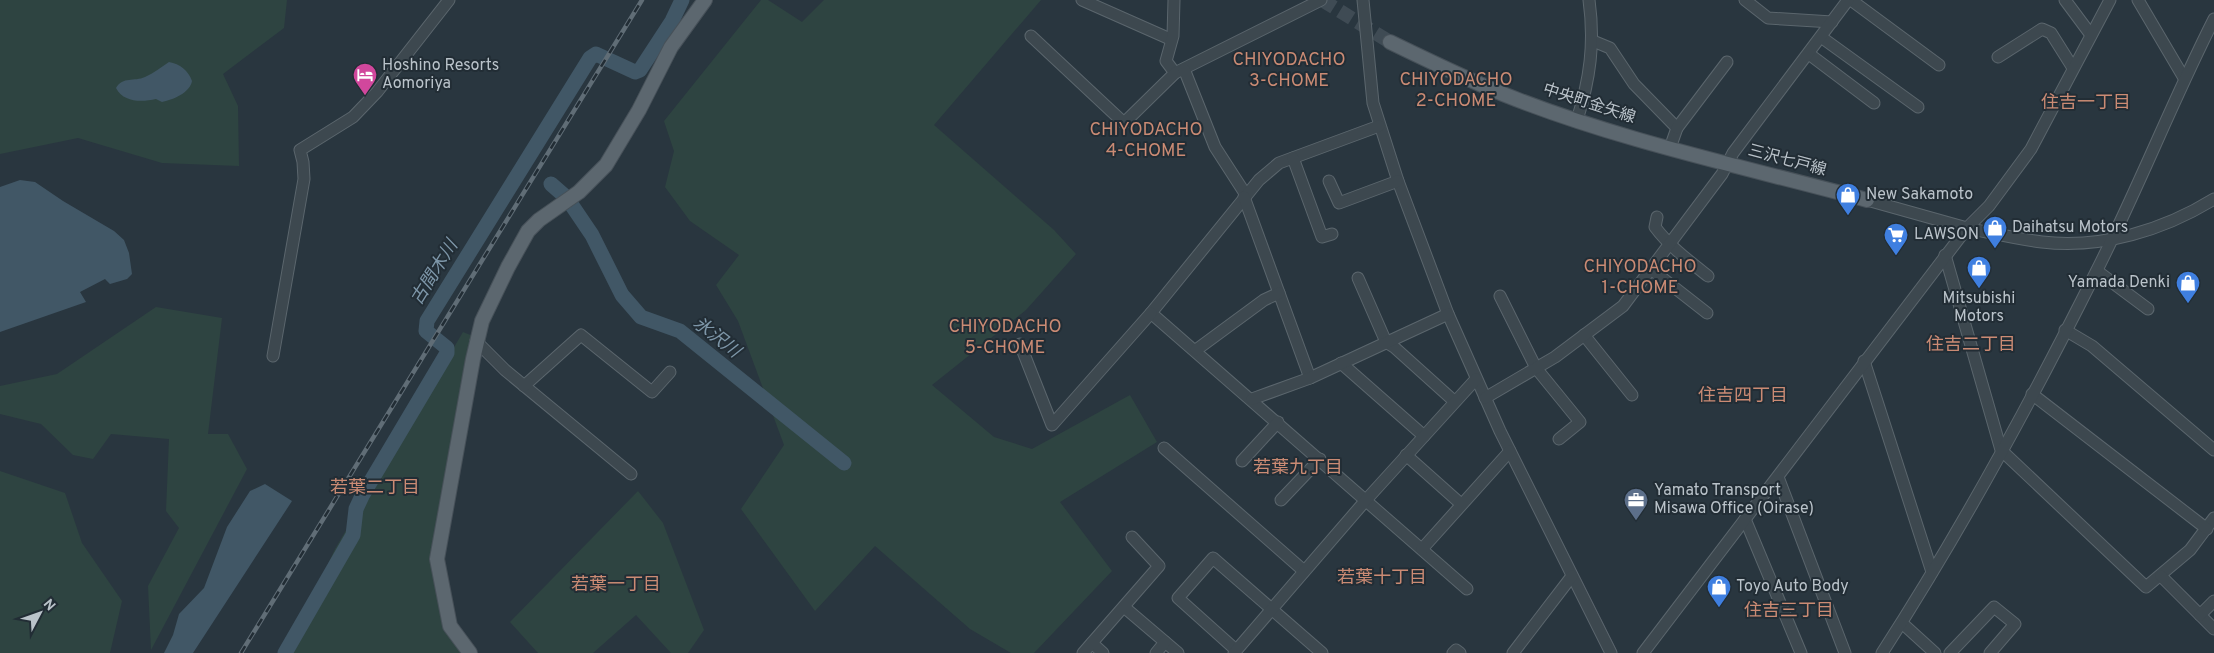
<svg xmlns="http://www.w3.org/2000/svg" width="2214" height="653" font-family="Overpass,'Noto Sans JP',sans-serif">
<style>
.green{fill:#2e4441}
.water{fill:#415766}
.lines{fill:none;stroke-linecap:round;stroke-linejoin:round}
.river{stroke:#415766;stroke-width:15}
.major-tunnel{stroke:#3f4b54;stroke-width:14;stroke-dasharray:14 7;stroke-linecap:butt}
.minor-casing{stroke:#5b666d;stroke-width:13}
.major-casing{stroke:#475159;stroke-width:16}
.minor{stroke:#3d484f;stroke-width:11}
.major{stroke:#5c676f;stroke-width:14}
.rail-casing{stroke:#606d76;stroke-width:4.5}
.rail{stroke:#222d35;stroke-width:2.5;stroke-dasharray:8;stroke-linecap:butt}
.labels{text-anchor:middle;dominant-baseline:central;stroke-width:4;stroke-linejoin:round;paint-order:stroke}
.poi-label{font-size:16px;fill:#bac3ca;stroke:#222d35;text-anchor:start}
.street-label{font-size:16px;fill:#bac3ca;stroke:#222d35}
.neighbourhood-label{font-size:18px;fill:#cb8b74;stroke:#222d35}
.water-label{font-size:18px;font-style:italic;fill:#7e97a9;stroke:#222d35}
</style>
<rect width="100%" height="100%" fill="#29363f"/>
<g class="green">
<polygon points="0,0 287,0 284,28 223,74 238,106 239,166 162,163 78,138 0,154"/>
<polygon points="761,0 768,0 802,22 824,0 1041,0 934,125 1054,230 1076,254 1026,310 932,385 994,437 1032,449 1130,395 1157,442 1060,502 1112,571 1034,653 1011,653 970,629 875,546 815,611 741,509 784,445 738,321 716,285 739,255 690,221 665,187 674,151 664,121"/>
<polygon points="156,307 222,318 208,434 228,434 247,469 151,650 148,586 179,528 166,511 169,439 111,434 93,459 73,455 41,424 0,414 0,386 57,374"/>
<polygon points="463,332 473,336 432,558 464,653 292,653 300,625 335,549"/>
<polygon points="0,471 65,493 82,543 122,601 110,653 0,653"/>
<polygon points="638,491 663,523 704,630 688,653 671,653 636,615 593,653 538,653 510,622"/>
</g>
<g class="water">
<path d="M169 62C180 64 188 70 192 81 190 93 172 100 162 102L156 99C142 102 124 103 116 88 123 76 134 82 145 77 154 73 161 67 169 62Z"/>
<polygon points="20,180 35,182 63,201 114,231 124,240 129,253 132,274 127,279 110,284 105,279 80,292 86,302 0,332 0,187"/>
<polygon points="265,484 292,501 193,653 164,653 173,635 179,614 204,588 227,527 250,491"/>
</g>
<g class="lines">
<g class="river">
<polyline points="551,184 567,198"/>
<polyline points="571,204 592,235 622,295 641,317 680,331 844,463"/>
<polyline points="285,653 353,535 356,509 362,496 447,353 447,348 426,331 427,321 590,58 596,54 635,72 640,70 672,21 682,0"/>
</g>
<polyline class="major-tunnel" points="1322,0 1390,42"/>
<defs>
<g id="minor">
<polyline points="1082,0 1170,39"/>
<polyline points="1174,0 1173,36 1166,61 1175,73"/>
<polyline points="1363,0 1373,103 1398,181 1448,314 1500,431 1611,653"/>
<polyline points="1745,0 1768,18 1832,22"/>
<polyline points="1851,0 1939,65"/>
<polyline points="2065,0 2091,35"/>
<polyline points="2138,0 2184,78"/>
<polyline points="1031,36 1124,123 1175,73 1321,0"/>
<polyline points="1821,37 1918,107"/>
<polyline points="1593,41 1610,48 1634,84 1677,128 1670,148"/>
<polyline points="1809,54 1874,103"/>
<polyline points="1998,57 2042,29 2051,33 2073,68"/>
<polyline points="1184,69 1215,147 1246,195"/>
<path d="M1577 120C1590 79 1595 43 1589 0"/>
<polyline points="1379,126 1279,163 1259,180 1151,313 1467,589"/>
<polyline points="1677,128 1727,62"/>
<polyline points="1293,158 1322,237 1332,234"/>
<polyline points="1329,181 1339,203 1398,181"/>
<polyline points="1244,197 1310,378"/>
<polyline points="1867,200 1967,228 1989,206 2031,149 2110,0"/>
<path d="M1657 217 1655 227C1669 246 1689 261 1708 276"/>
<polyline points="1945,255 2001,450 2146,587 2190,550 2214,518"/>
<polyline points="1652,270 1707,313"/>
<polyline points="2097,271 2148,309"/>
<polyline points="1358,278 1386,342 1394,347 1454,401"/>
<polyline points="1500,296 1536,368 1580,422 1559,439"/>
<polyline points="2065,330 2092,346 2214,450"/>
<polyline points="1584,335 1632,395"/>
<polyline points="476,341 505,370 631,474"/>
<polyline points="1020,344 1052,425 1151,313"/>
<polyline points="1196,350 1264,300 1279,293"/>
<polyline points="273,356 304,179 303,162 300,150 353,117 377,92 449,0"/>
<polyline points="1864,361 1932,572"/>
<polyline points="1341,363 1424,436"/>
<polyline points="524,386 581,335 652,392 670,372"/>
<polyline points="2032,394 2207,529"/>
<polyline points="1485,398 1555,357 1623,306 1722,174 1733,153 1848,0"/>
<polyline points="1252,399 1310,378 1448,314"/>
<polyline points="1164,448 1304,571"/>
<polyline points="1406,455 1461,504"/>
<polyline points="1242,461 1278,422"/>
<polyline points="1778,477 1845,653"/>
<polyline points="1281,500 1320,459"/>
<polyline points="1745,519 1801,653"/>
<polyline points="1422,549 1510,451"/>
<polyline points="2161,576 2214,629"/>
<polyline points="1124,607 1178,653"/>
<polyline points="2200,615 2214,601"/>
<polyline points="1902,623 1935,653"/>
<polyline points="1092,643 1103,653"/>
<polyline points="1236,650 1178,598 1213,558 1322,653"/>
<polyline points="1083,653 1159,566 1132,537"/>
<polyline points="1156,653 1165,642"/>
<polyline points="1234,653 1366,500 1476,379"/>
<polyline points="1453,653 1456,650 1460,653"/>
<polyline points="1513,653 1572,576"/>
<path d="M1643 653 1967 228C1992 233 2017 239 2042 242 2102 249 2164 230 2214 199"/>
<path d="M1882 653C1961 531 2031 402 2096 272 2138 189 2172 102 2214 19"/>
<polyline points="1950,653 1994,607 2015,624 1990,653"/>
</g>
<g id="major">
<path d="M1390 42C1427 60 1464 78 1503 94 1620 141 1745 167 1867 200"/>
<polyline points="470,653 450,626 437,559 473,359 482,321 508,267 528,231 539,220 579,192 606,165 639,110 671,47 705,0"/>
</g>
</defs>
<use href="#minor" class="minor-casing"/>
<use href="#major" class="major-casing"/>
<use href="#minor" class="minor"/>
<use href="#major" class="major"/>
<defs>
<polyline id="rail" points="241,653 642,0"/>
</defs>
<use href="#rail" class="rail-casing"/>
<use href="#rail" class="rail"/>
</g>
<defs>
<symbol id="hotel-pin" viewBox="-11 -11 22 30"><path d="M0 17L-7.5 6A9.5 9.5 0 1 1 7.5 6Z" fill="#d1479c" stroke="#222d35"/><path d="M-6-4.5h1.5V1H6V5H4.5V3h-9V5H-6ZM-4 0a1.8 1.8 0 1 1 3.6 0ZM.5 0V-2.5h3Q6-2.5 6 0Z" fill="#fff"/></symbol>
<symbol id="shop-pin" viewBox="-11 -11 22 30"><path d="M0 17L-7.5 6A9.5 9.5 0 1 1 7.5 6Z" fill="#3f7fe0" stroke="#222d35"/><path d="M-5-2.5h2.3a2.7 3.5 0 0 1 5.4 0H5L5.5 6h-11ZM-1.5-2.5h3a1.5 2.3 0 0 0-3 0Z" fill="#fff"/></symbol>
<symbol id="supermarket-pin" viewBox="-11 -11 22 30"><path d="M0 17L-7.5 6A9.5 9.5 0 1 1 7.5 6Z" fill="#3f7fe0" stroke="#222d35"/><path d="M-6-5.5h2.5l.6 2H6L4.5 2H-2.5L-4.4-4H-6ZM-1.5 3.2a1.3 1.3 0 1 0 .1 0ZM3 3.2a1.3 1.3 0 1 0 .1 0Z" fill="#fff"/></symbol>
<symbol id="office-pin" viewBox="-11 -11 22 30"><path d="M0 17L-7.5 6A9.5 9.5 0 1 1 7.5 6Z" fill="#5c6f8a" stroke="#222d35"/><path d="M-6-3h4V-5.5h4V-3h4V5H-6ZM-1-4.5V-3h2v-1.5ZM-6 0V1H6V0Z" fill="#fff"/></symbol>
</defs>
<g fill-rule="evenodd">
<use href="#hotel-pin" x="351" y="61" width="28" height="38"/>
<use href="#shop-pin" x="1834" y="181" width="28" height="38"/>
<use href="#shop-pin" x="1981" y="214" width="28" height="38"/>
<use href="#supermarket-pin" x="1882" y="221" width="28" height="38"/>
<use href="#shop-pin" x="1965" y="254" width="28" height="38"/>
<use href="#shop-pin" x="2174" y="269" width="28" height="38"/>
<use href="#office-pin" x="1622" y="486" width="28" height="38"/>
<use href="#shop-pin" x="1705" y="573" width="28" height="38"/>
</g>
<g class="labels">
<g class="poi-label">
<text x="382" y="66">Hoshino Resorts<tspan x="382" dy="18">Aomoriya</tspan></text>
<text x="1866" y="195">New Sakamoto</text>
<text x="2012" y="228">Daihatsu Motors</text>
<text x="1914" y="235">LAWSON</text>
<text x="2170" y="283" text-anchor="end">Yamada Denki</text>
<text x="1979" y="299" text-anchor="middle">Mitsubishi<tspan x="1979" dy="18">Motors</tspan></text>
<text x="1654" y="491">Yamato Transport<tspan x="1654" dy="18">Misawa Office (Oirase)</tspan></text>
<text x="1736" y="587">Toyo Auto Body</text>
</g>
<g class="street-label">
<text transform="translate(1589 104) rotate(18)">中央町金矢線</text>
<text transform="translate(1787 161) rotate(15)">三沢七戸線</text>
</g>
<g class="neighbourhood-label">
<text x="1289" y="60">CHIYODACHO<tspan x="1289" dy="21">3-CHOME</tspan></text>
<text x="1456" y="80">CHIYODACHO<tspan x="1456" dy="21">2-CHOME</tspan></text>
<text x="2086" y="103">住吉一丁目</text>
<text x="1146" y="130">CHIYODACHO<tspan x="1146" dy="21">4-CHOME</tspan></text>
<text x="1640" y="267">CHIYODACHO<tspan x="1640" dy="21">1-CHOME</tspan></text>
<text x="1005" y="327">CHIYODACHO<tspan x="1005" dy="21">5-CHOME</tspan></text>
<text x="1971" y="345">住吉二丁目</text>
<text x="1743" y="396">住吉四丁目</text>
<text x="1298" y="468">若葉九丁目</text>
<text x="375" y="488">若葉二丁目</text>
<text x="1382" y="578">若葉十丁目</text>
<text x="616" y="585">若葉一丁目</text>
<text x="1789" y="611">住吉三丁目</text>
</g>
<g class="water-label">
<text transform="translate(435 273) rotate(-58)">古間木川</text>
<text transform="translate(716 338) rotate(38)">氷沢川</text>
</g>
</g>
<g transform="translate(40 613) rotate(49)" stroke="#222d35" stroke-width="4" paint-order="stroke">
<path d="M0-4L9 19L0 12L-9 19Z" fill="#bac3ca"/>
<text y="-8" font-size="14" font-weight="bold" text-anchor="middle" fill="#bac3ca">N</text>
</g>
</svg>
